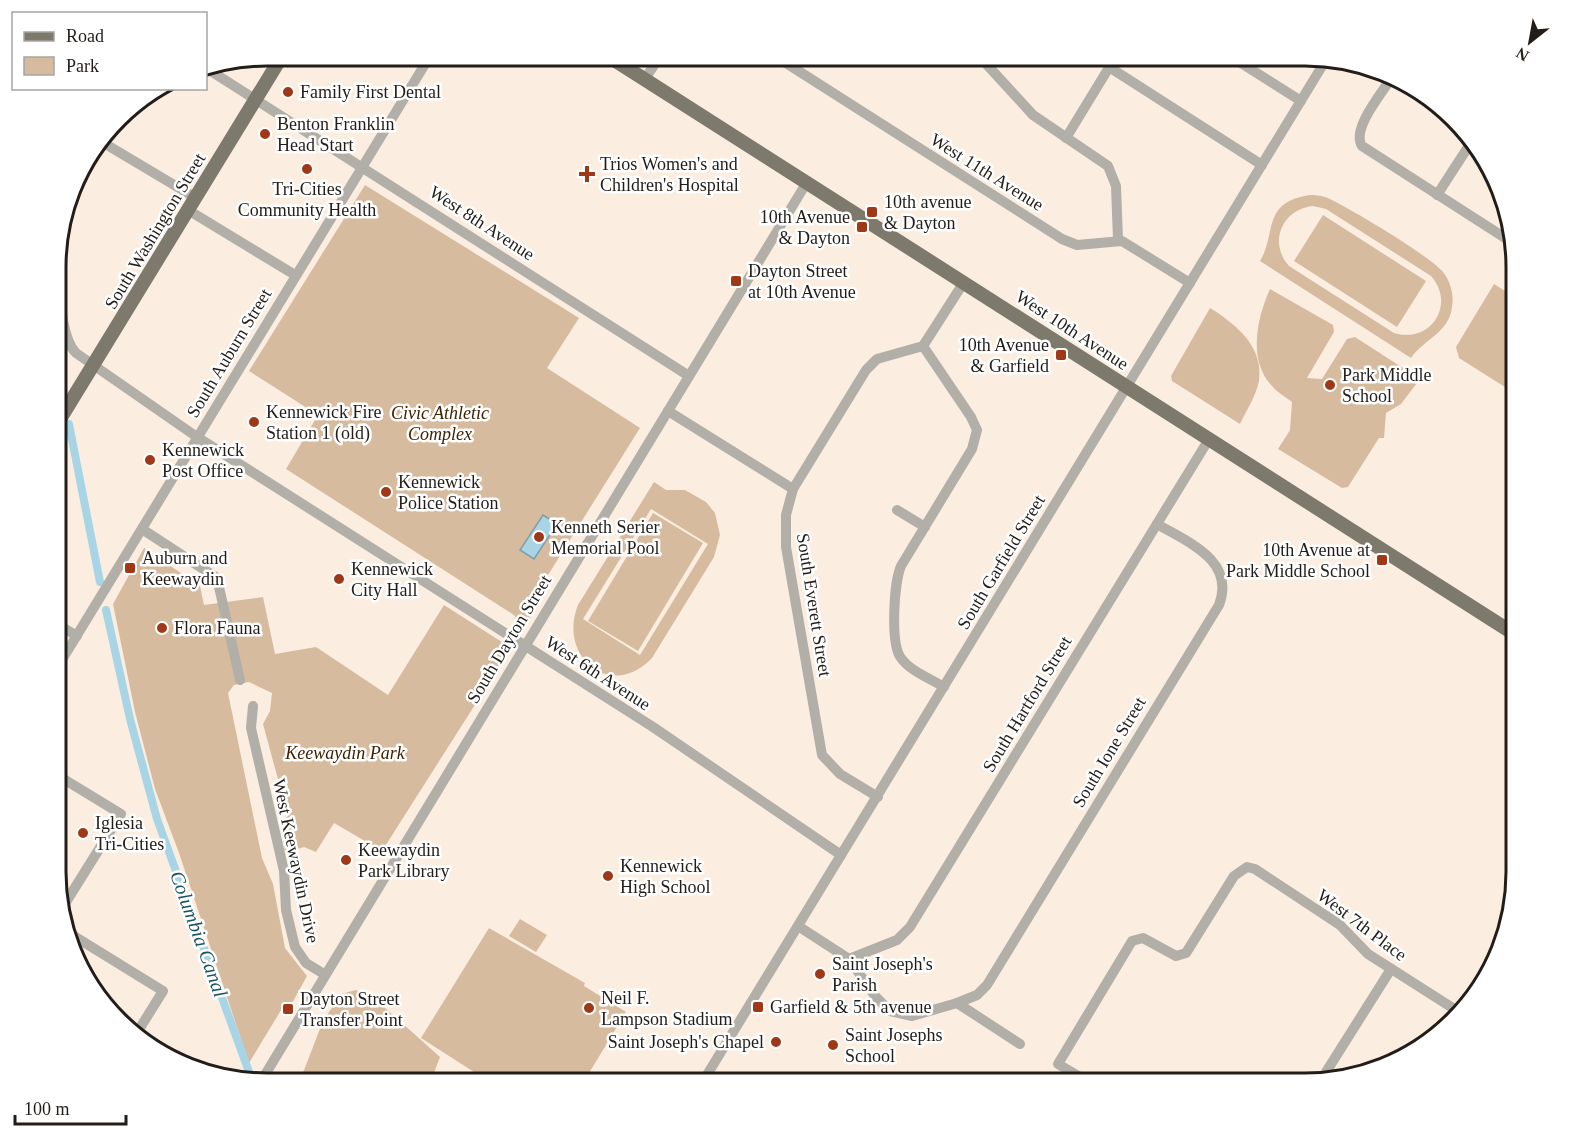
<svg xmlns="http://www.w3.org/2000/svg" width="1572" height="1139" font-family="'Times New Roman',serif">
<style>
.green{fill:#d7bb9f;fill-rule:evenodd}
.water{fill:#a8d5e6;stroke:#809ea8;stroke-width:1.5}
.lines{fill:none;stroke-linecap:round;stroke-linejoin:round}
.canal{stroke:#a8d5e6;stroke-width:8}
.minor{stroke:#b2afa9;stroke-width:10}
.major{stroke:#7e796d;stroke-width:14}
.poi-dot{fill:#9f3817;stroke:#fff;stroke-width:2}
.labels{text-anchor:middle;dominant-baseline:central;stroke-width:5;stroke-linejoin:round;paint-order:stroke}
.poi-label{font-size:18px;fill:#221d19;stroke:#fff;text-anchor:start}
.street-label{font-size:18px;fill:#221d19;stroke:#fff}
.park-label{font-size:18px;font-style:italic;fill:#402200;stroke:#fff}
.water-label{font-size:20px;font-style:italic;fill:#195366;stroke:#fff}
.rim{fill:none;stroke:#221d19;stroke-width:3}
</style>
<rect width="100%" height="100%" fill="#fbeee1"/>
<g class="green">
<polygon points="365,185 579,318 547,368 640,428 538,591 538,604 528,622 520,625 514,615 286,469 318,415 249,371"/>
<path d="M1310 195C1318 195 1325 196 1332 200 1354 211 1430 256 1443 272 1451 282 1454 295 1452 307 1449 333 1424 339 1411 358L1260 261C1277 233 1261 202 1310 195ZM1313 206 1326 209 1431 276C1456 304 1431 344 1394 333L1289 266C1268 243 1282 209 1313 206Z"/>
<polygon points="1323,215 1426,281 1397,327 1294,261"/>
<polygon points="1494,284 1516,298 1516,394 1459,358 1456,347"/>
<path d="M1270 289 1333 325 1334 332 1307 378 1322 379 1347 339 1355 337 1420 379 1401 404 1386 413 1384 438H1379L1348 487 1342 488 1278 449 1290 430 1292 402C1286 397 1278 393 1273 387 1247 361 1257 318 1270 289Z"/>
<path d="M1210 308C1236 324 1264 347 1259 381 1256 396 1246 411 1240 424L1172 381 1171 376Z"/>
<path d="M654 482 666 490H685L706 502 715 513 720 535 714 557 652 658C612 701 557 657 578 605ZM651 509 708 544 640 655 583 619Z"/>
<polygon points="653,513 703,543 638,651 588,621"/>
<polygon points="144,548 200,586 204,605 263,597 275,654 316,647 388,695 444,605 505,644 506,656 382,851 334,823 316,852 304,847 285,853 281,822 288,816 263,724 270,711 272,693 249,682 234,685 228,693 262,858 273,884 285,948 307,976 291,1005 286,1002 249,1063 179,853 155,789 135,712 113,604"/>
<polygon points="520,919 547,935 536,952 509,936"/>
<polygon points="489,928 585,983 584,986 626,1012 583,1083 491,1083 421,1038"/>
<polygon points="356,990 383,1006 440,1057 430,1083 299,1083 323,1021 341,994"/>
</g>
<polygon class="water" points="543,515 557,524 534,559 520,550"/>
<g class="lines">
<g class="canal">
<polyline points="57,358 63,395"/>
<polyline points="69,424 100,582"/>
<polyline points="106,610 130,719 157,819 253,1083"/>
</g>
<g class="minor">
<polyline points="775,56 1062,239 1077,245 1122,241 1190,283"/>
<polyline points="979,56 1033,115 1108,166 1116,186 1118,240"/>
<polyline points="1230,56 1301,101"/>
<polyline points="1109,67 1262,165"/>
<polyline points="206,68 689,376"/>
<path d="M1392 77C1382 93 1351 129 1362 146L1513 243"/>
<polyline points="645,79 660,56"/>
<polyline points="1066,138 1116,56"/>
<polyline points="102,142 196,198"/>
<polyline points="1437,195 1470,144"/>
<polyline points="188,210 295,275"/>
<path d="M57 266C60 288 60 337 76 353L197 437 653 727 841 855"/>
<path d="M923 346 971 417 977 430 972 449 901 566C894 582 890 644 901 658 910 671 931 679 944 687"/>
<polyline points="668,411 793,489"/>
<polyline points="897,510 925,527"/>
<polyline points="142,529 217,578 240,680"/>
<polyline points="57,624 77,636"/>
<polyline points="57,668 430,56"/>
<polyline points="253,706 251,728 284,871 286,910 295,947 306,963 324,974"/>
<polyline points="57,775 121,814 61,910"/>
<polyline points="878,797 840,774 822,755 786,547 786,515 793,489 866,370 877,359 923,346 964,282"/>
<polyline points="798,926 849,959 875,996 890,1011 912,1016 957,1003 1020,1044"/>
<polyline points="69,933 163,991 135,1036"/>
<polyline points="849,959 897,940 910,927 1209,439"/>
<path d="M957 1003 977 995 987 985 1219 605C1236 560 1187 542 1157 524"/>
<polyline points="1321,1080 1391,969"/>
<polyline points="260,1083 807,182"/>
<polyline points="702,1083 1327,58"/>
<polyline points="1090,1083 1058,1064 1132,941 1143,938 1176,956 1186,953 1234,876 1247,867 1255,869 1340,925 1368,954 1459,1012"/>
</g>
<g class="major">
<polyline points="608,56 1516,635"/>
<polyline points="57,424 282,56"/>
</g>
</g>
<g class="poi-dot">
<circle cx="288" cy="92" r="6"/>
<circle cx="265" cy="134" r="6"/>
<circle cx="307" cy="169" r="6"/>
<path d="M584 165h6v6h6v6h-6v6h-6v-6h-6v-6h6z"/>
<rect x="866" y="206" width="12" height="12" rx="3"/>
<rect x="856" y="221" width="12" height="12" rx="3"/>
<rect x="730" y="275" width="12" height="12" rx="3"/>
<rect x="1055" y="349" width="12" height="12" rx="3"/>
<circle cx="1330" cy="385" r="6"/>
<circle cx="254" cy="422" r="6"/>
<circle cx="150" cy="460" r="6"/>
<circle cx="386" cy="492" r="6"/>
<circle cx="539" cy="537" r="6"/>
<rect x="1376" y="554" width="12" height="12" rx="3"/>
<rect x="124" y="562" width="12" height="12" rx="3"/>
<circle cx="339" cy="579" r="6"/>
<circle cx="162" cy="628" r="6"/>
<circle cx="83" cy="833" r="6"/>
<circle cx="346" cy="860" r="6"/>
<circle cx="608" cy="876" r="6"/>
<circle cx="820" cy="974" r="6"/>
<rect x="752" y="1001" width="12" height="12" rx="3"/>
<circle cx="589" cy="1008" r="6"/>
<rect x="282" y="1003" width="12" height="12" rx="3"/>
<circle cx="776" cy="1042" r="6"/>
<circle cx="833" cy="1045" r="6"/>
</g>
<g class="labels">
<g class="poi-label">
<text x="300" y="92">Family First Dental</text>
<text x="277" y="124">Benton Franklin<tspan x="277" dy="21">Head Start</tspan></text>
<text x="600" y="164">Trios Women's and<tspan x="600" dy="21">Children's Hospital</tspan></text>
<text x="307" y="189" text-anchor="middle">Tri-Cities<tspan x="307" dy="21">Community Health</tspan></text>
<text x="884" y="202">10th avenue<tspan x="884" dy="21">&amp; Dayton</tspan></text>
<text x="850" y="217" text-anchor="end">10th Avenue<tspan x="850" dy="21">&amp; Dayton</tspan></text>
<text x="748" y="271">Dayton Street<tspan x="748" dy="21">at 10th Avenue</tspan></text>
<text x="1049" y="345" text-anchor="end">10th Avenue<tspan x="1049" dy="21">&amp; Garfield</tspan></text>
<text x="1342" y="375">Park Middle<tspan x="1342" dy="21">School</tspan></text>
<text x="266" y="412">Kennewick Fire<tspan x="266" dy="21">Station 1 (old)</tspan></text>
<text x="162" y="450">Kennewick<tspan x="162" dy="21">Post Office</tspan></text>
<text x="398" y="482">Kennewick<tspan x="398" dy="21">Police Station</tspan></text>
<text x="551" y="527">Kenneth Serier<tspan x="551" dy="21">Memorial Pool</tspan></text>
<text x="1370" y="550" text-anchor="end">10th Avenue at<tspan x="1370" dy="21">Park Middle School</tspan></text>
<text x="142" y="558">Auburn and<tspan x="142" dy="21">Keewaydin</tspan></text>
<text x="351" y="569">Kennewick<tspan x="351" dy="21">City Hall</tspan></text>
<text x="174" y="628">Flora Fauna</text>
<text x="95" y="823">Iglesia<tspan x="95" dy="21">Tri-Cities</tspan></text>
<text x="358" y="850">Keewaydin<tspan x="358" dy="21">Park Library</tspan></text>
<text x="620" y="866">Kennewick<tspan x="620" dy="21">High School</tspan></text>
<text x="832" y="964">Saint Joseph's<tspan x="832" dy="21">Parish</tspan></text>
<text x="601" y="998">Neil F.<tspan x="601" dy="21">Lampson Stadium</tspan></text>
<text x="300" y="999">Dayton Street<tspan x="300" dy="21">Transfer Point</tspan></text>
<text x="770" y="1007">Garfield &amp; 5th avenue</text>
<text x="845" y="1035">Saint Josephs<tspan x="845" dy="21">School</tspan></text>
<text x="764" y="1042" text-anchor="end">Saint Joseph's Chapel</text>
</g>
<g class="street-label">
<text transform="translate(987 172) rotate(32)">West 11th Avenue</text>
<text transform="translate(482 223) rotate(33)">West 8th Avenue</text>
<text transform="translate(155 231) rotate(-59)">South Washington Street</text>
<text transform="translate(1072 330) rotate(33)">West 10th Avenue</text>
<text transform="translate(229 353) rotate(-59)">South Auburn Street</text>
<text transform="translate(1001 562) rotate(-59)">South Garfield Street</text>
<text transform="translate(814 605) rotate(81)">South Everett Street</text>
<text transform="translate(509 639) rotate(-59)">South Dayton Street</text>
<text transform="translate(598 673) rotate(33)">West 6th Avenue</text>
<text transform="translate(1027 704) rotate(-59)">South Hartford Street</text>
<text transform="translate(1109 752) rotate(-59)">South Ione Street</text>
<text transform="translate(296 861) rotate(78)">West Keewaydin Drive</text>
<text transform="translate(1362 925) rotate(37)">West 7th Place</text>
</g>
<g class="park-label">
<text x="440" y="413">Civic Athletic<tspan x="440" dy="21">Complex</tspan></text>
<text x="345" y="753">Keewaydin Park</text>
</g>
<g class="water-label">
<text transform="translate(199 934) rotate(70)">Columbia Canal</text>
</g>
</g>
<path d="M0 0H1572V1139H0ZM267 66H1305A201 201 0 0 1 1506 267V872A201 201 0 0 1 1305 1073H267A201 201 0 0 1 66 872V267A201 201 0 0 1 267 66Z" fill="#fff" fill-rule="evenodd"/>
<path class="rim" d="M267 66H1305A201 201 0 0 1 1506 267V872A201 201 0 0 1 1305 1073H267A201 201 0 0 1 66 872V267A201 201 0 0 1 267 66Z"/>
<rect x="12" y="12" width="195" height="78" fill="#ffffff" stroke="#a7a5a3" stroke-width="1.5"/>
<rect x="24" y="32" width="30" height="9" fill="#7e796d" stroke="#a7a5a3" stroke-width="1.5"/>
<text x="66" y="42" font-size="18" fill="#221d19">Road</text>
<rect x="24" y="57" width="30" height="18" fill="#d7bb9f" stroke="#a7a5a3" stroke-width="1.5"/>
<text x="66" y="72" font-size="18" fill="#221d19">Park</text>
<g transform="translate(1530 42) rotate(211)" stroke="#ffffff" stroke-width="4.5" paint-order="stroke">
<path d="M0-4.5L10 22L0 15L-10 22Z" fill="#221d19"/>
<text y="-9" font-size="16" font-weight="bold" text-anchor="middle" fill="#221d19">N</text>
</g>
<path d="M15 1115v9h111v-9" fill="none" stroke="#221d19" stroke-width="3"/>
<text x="24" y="1115" font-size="18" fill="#221d19" stroke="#ffffff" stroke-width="4.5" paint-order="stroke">100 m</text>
</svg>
